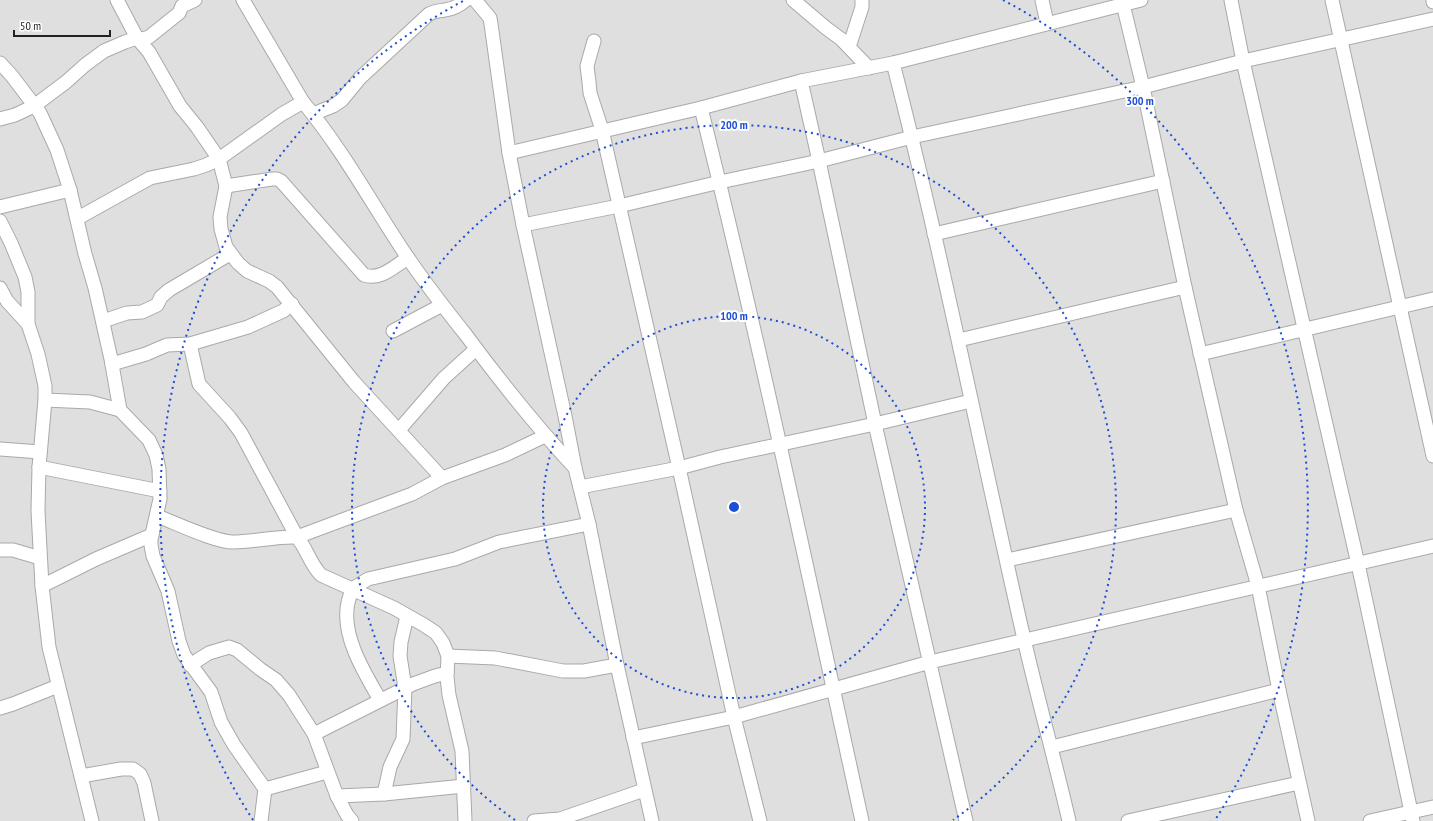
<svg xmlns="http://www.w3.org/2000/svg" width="1433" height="821" font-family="'PT Sans Narrow',sans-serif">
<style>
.residential{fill:#e0dfdf}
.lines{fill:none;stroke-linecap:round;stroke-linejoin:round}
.minor-casing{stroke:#a9a9a9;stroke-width:15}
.minor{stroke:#fff;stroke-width:13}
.ring{fill:none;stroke:#1d4ed8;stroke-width:2;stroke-dasharray:2 4}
.centre{fill:#1d4ed8;stroke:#fff;stroke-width:2}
.ring-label{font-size:12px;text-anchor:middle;font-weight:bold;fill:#1d4ed8;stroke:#fff;stroke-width:4;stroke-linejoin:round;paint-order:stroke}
</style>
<rect width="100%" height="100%" fill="#f2efe9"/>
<rect class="residential" x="0" y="0" width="1433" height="821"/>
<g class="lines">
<defs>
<g id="minor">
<polyline points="117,0 137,38 149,52 180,106 197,127 219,159 226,186 220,217 221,229 226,247 238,263 247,271 269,281 277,287 354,382 442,478"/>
<path d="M243 0 303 102C343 150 373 206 408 258 426 284 446 310 466 335 500 381 536 426 575 468"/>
<polyline points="475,0 490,18 491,24 509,153 523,225 565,416 575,468 589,524 617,665 652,821"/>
<polyline points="793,0 826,28 841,39 869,68"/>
<polyline points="1042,0 1047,23"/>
<polyline points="1231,0 1243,61 1358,564 1413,821"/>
<polyline points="1332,0 1433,456"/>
<polyline points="1433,0 1433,2"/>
<polyline points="1123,4 1143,87 1185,287 1236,510 1258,586 1279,690 1308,821"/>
<polyline points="594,41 587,66 589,82 590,93 602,130 679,468 734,717 760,821"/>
<polyline points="849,47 862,7 862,0"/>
<polyline points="0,63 12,76 40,113 57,150 70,190 85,254 95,288 111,359 120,410"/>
<path d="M893 63C942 253 980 447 1024 639 1038 700 1055 760 1069 821"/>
<polyline points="801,81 819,161 875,424 966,821"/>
<path d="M701 108C760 344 810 583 862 821"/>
<path d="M313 114 333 106 342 100 360 78 429 14C434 11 439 11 445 10 454 9 460 5 466 0"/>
<polyline points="0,119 15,115 34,106 66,82 85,65 104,51 125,42 137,38 143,39 149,37 179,13 182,6 195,0"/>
<polyline points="509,153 701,108 801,81 893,63 1141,0"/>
<path d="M226 186 272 179H277L281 181 364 275C381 281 394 266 408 258"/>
<polyline points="0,207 70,190"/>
<polyline points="78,218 150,178 194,169 206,165 219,159 282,114 303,102"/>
<polyline points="0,221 11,243 25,277 28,292 28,324 38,354 45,386 45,400 39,467 38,511 42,586 49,647 92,821"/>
<polyline points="523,225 619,206 720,182 819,161 912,137 1143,87 1243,61 1433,19"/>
<polyline points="934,234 1163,181"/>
<polyline points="0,288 7,301 28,324"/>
<polyline points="103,321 127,313 142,312 157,305 161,297 169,290 230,254"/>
<polyline points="393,331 442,305"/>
<polyline points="959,340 1185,287"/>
<path d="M190 344 199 384 230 418 241 433 297 537C307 549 310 564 321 575L394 608 424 625 436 633 443 643 448 656 447 677 449 695 462 751 465 821"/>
<polyline points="1200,354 1433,299"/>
<polyline points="112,364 146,354 167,345 190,344 248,327 283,311 292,304"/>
<polyline points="45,400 90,402 120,410 149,440 156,455 159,469 160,499 151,539 151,545 153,556 168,591 179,641 184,655 211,692 221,722 234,745 265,789 261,821"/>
<polyline points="399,430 444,378 476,349"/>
<polyline points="0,449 40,452"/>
<polyline points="39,467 160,491"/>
<polyline points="580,487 679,468 720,457 875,424 971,401"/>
<path d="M157 516C176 523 215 542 233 542 254 542 276 536 297 537L412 494 442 478 505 455 545 436"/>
<polyline points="0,550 13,550 40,558"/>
<polyline points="1007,560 1236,510"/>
<polyline points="42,586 96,559 152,535"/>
<polyline points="448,656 495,658 563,671 584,671 617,665"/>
<polyline points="190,665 209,653 229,647 237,650 260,669 276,680 289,695 314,734 337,796 347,815 352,821"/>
<path d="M380 700C366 675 344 641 347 610 347 603 350 596 352 589L368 579 455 559 499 542 589 524"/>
<polyline points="0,708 13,704 58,686"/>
<polyline points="314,734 413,684 435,676 447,673"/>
<polyline points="633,738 734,717 930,662 1433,546"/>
<polyline points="1052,747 1279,690"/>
<polyline points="81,776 121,769 133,769 140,774 144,783 152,821"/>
<polyline points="265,789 327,772"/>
<polyline points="384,794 390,767 403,739 405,688 400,656 401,642 407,616"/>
<polyline points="337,796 384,794 464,786"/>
<polyline points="534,821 560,819 644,790"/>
<polyline points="1128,821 1299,783"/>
<polyline points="1370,821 1433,807"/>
</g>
</defs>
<use href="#minor" class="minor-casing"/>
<use href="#minor" class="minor"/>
</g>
<g class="ring">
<circle cx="734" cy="507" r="191"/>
<path d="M515 820A382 382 0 1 1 953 820"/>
<path d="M253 820A574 574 0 0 1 465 0M1003 0A574 574 0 0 1 1215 820"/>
</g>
<circle cx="734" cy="507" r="6" class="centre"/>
<g class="ring-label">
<text x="1140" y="105">300 m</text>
<text x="734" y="129">200 m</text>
<text x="734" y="320">100 m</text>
</g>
<path d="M14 30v6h96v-6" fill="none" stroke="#222222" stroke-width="2"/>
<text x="20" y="30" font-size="12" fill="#222222" stroke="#ffffff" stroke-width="3" paint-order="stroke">50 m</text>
</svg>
